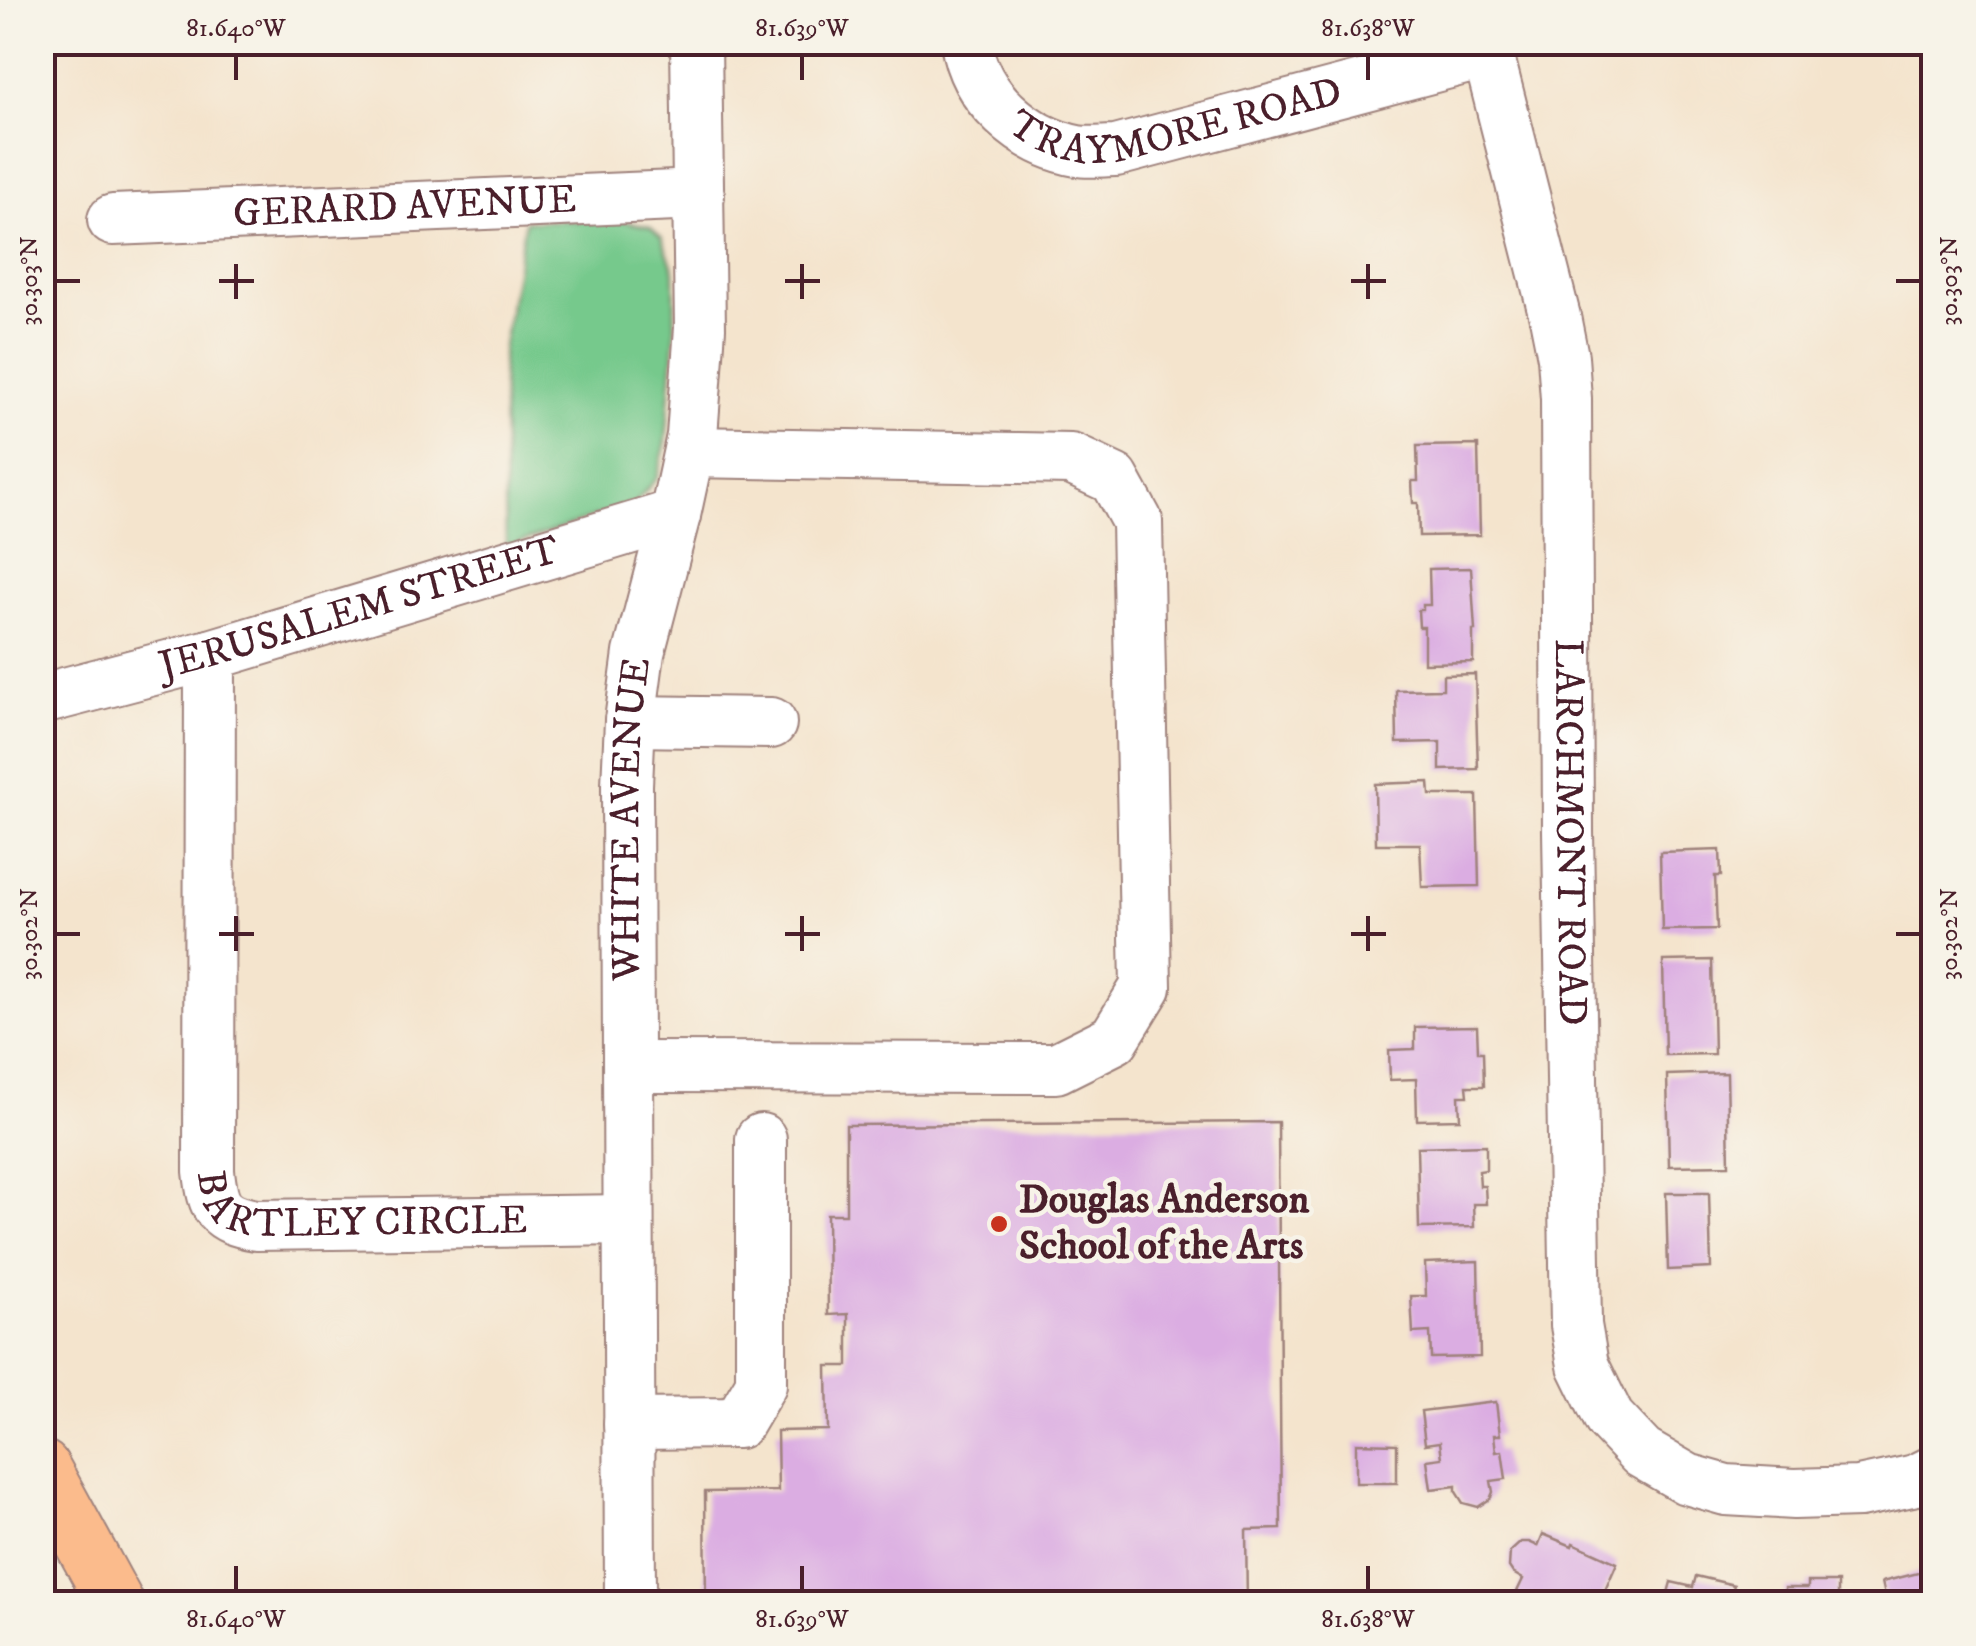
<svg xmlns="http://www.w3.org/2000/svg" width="1976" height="1646" font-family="'IM FELL DW Pica',serif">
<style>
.green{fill:#76c98c;stroke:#60745c;stroke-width:2.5}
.building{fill:#dbade2}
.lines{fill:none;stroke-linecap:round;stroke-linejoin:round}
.minor-casing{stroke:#9f827c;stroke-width:54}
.highway-casing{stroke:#9f827c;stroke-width:59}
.minor{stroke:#fff;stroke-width:50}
.highway{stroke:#fbbb8c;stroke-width:55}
.ticks{fill:none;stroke:#4a1f2b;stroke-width:4}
.poi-dot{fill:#c8321e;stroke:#f7f3e8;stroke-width:4}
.labels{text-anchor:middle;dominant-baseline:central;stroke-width:9;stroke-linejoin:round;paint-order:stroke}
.street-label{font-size:40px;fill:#4a1f2b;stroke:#f7f3e8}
.poi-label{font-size:40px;font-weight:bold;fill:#4a1f2b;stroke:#f7f3e8;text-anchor:start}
.neatline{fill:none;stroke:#4a1f2b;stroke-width:4}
.ticks-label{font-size:25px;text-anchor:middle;fill:#4a1f2b}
</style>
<rect width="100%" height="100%" fill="#f7f3e8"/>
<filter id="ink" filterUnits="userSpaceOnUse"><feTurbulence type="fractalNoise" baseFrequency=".01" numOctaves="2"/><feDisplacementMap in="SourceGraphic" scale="20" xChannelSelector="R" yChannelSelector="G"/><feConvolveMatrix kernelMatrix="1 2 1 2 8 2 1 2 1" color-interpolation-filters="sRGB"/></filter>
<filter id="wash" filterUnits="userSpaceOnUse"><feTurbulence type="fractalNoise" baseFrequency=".0048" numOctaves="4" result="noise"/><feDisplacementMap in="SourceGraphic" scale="40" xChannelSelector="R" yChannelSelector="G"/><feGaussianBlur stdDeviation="2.25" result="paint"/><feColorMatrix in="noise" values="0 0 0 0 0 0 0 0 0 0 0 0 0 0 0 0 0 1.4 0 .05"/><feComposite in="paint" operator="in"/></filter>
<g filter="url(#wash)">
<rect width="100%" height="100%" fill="#f4e4cd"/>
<polygon class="green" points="525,221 622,221 650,227 662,238 674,271 675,332 666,442 657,478 635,503 506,547 502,352"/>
<g id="blocks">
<g class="building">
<polygon points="1478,445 1480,535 1419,536 1418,503 1413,503 1412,481 1418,481 1417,446"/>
<polygon points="1471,568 1475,630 1473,630 1473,662 1424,663 1424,627 1419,627 1418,610 1423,610 1423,605 1430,605 1429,569"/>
<polygon points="1475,674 1478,769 1440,770 1440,742 1397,743 1396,690 1443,689 1443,675"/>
<polygon points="1429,782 1430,795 1477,795 1479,886 1422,887 1420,844 1376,844 1375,784"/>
<polygon points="1720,850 1721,876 1715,876 1717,929 1662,930 1660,852"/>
<polygon points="1712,960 1714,1054 1665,1055 1663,961"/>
<polygon points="1477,1026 1478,1052 1483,1052 1484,1086 1467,1086 1468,1096 1459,1096 1460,1119 1417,1120 1416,1079 1390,1080 1389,1050 1415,1049 1415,1027"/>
<polygon points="1727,1073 1729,1165 1669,1166 1667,1075"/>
<polygon points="1278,1122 1281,1529 1246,1530 1247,1604 706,1604 705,1492 778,1491 777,1431 828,1430 827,1366 848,1366 848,1314 828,1315 827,1214 846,1214 846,1125"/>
<polygon points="1486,1145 1486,1170 1479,1171 1480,1186 1485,1186 1486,1204 1473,1204 1474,1227 1419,1228 1417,1147"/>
<polygon points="1666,1193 1709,1193 1711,1268 1668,1270"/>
<polygon points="1478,1261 1480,1357 1431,1358 1430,1332 1413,1333 1411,1296 1426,1296 1425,1263"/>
<polygon points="1496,1402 1500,1435 1494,1435 1496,1452 1502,1451 1506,1479 1491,1481 1493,1492 1490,1499 1478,1507 1463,1503 1456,1492 1456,1486 1431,1489 1427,1460 1442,1458 1440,1442 1425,1444 1421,1411"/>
<polygon points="1356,1443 1397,1444 1397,1483 1356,1483"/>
<polygon points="1543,1534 1572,1546 1573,1543 1617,1563 1599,1604 1521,1604 1513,1600 1523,1579 1513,1573 1509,1567 1510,1552 1521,1542 1529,1542 1538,1546"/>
<polygon points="1934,1569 1934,1604 1887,1604 1882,1582"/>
<polygon points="1696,1576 1734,1585 1729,1604 1665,1604 1671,1582 1693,1587"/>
<polygon points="1808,1582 1838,1582 1838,1604 1785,1604 1785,1588 1808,1588"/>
</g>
</g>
</g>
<g filter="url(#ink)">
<use href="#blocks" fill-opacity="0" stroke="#9f827c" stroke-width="2.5"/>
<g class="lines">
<defs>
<g id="minor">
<path id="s1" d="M966 42C974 97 1024 141 1077 151 1089 153 1104 151 1116 151L1487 53"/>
<path id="s2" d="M1485 42 1555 317 1563 357 1566 399 1568 831 1576 1325 1583 1365 1609 1418 1642 1453 1687 1479 1726 1490 1794 1494 1859 1492 1916 1480 1934 1471"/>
<path id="s3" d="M113 220 699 195"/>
<path id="s4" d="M210 655 209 1171C213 1209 219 1218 256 1225L628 1220"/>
<path id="s5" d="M42 699 210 655 675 515"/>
<polyline points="630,721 771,723"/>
<polyline points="629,1067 1056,1068 1114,1039 1146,987 1137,521 1114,479 1071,459 689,452"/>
<polyline points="629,1424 738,1423 761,1384 761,1139"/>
<path id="s6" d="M630 1604 627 785 630 721 639 653 675 515 692 436 700 328 696 42"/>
</g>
<polyline id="highway" points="42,1468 116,1604"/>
</defs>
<use href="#minor" class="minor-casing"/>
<use href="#highway" class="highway-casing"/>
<use href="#minor" class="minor"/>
<use href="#highway" class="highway"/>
</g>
</g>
<path class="ticks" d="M236 55V80M802 55V80M1368 55V80M236 264V299M802 264V299M1368 264V299M55 281H80M219 281H254M785 281H820M1351 281H1386M1896 281H1921M236 916V951M802 916V951M1368 916V951M55 934H80M219 934H254M785 934H820M1351 934H1386M1896 934H1921M236 1566V1591M802 1566V1591M1368 1566V1591"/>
<circle class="poi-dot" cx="999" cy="1224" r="10"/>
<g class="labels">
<g class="street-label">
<text stroke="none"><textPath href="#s1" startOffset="265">TRAYMORE ROAD</textPath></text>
<text stroke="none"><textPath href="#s3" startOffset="292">GERARD AVENUE</textPath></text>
<text stroke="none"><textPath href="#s5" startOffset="330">JERUSALEM STREET</textPath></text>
<text stroke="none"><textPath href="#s6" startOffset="785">WHITE AVENUE</textPath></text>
<text stroke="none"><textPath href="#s2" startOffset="800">LARCHMONT ROAD</textPath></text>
<text stroke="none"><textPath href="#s4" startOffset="692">BARTLEY CIRCLE</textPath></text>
</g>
<g class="poi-label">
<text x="1019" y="1201">Douglas Anderson<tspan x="1019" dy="46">School of the Arts</tspan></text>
</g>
</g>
<rect width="1976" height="1646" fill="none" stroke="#f7f3e8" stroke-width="110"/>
<rect x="55" y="55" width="1866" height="1536" class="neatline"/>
<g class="ticks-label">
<text x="236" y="36">81.640°W</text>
<text x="802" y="36">81.639°W</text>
<text x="1368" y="36">81.638°W</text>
<text transform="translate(28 281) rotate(-90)" y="9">30.303°N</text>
<text transform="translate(1948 281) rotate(-90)" y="9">30.303°N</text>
<text transform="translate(28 934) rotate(-90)" y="9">30.302°N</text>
<text transform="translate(1948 934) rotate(-90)" y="9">30.302°N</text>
<text x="236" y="1627">81.640°W</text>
<text x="802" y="1627">81.639°W</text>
<text x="1368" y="1627">81.638°W</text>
</g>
</svg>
